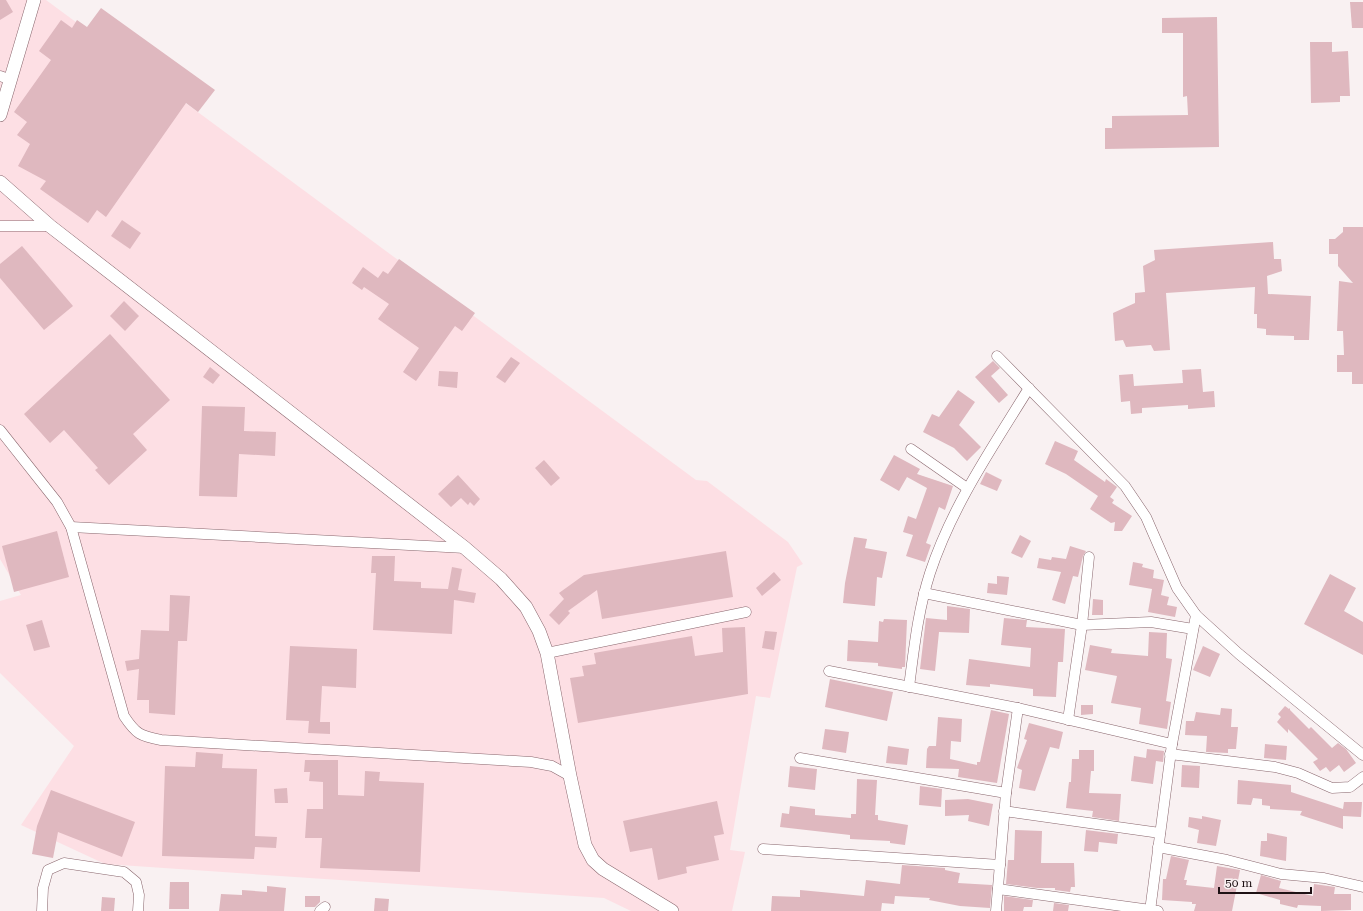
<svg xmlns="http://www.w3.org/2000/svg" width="1363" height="911" font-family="'Roboto Serif',serif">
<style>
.built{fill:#fddfe4}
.building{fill:#dfb8bf}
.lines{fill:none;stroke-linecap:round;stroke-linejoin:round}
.minor-casing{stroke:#89666d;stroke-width:11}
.tertiary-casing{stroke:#89666d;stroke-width:14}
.minor{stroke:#fff;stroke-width:10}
.tertiary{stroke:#fff;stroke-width:13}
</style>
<rect width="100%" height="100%" fill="#f9f1f2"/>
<polygon class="built" points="0,0 46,0 696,480 707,481 788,542 803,564 797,567 770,698 756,696 730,850 745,852 732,911 631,911 604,898 105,864 21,825 74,746 0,673 0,601 21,595 0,559"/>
<g class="building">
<polygon points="0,0 6,0 13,12 0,20"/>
<polygon points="1350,2 1363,2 1363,28 1352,28"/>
<polygon points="101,8 215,90 198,112 186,103 106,217 97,210 88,223 40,189 46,181 18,166 30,144 17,135 27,122 14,112 51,60 39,51 61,20 72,28 77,20 87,27"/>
<polygon points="1217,17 1219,147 1105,149 1105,128 1112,128 1112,116 1188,115 1187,96 1183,97 1183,33 1162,33 1162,18"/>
<polygon points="1310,42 1332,42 1332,52 1348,51 1350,96 1340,96 1340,102 1311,103"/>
<polygon points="122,220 141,233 130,249 111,236"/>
<polygon points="1343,227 1363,227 1363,384 1352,384 1352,372 1337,372 1337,355 1344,355 1343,331 1337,331 1339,281 1353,283 1338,266 1338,254 1329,254 1329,239 1335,239 1343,232"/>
<polygon points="1273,242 1274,259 1281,259 1282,271 1267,276 1268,294 1311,296 1309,340 1294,340 1294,336 1266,335 1266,329 1257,328 1257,314 1254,314 1255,287 1166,293 1170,350 1154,351 1151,345 1126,347 1123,340 1115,341 1113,313 1135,303 1135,293 1145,292 1143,266 1155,260 1154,250"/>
<polygon points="22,246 73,306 44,330 0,278 0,264"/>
<polygon points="399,259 475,313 462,331 455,326 416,381 403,372 419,348 378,319 389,304 364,287 362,290 352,283 363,267 378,278 383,271 388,274"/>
<polygon points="124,301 139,316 125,331 110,316"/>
<polygon points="110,334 170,400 133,434 147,450 109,485 95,470 98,468 64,430 50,443 24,414"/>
<polygon points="511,357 520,363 505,383 496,377"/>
<polygon points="993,361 1000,368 991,376 1008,395 999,403 975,377"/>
<polygon points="210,367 220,375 213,384 203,377"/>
<polygon points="1201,369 1203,392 1214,391 1215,407 1188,409 1188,405 1142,408 1142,413 1131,414 1130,401 1121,402 1119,375 1133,374 1134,386 1183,383 1182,370"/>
<polygon points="439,371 458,372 457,388 438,386"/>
<polygon points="958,390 975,402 959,425 981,447 967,461 954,448 923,432 932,414 939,417"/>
<polygon points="202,406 245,407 244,431 276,432 275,456 239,454 237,497 199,496"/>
<polygon points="1055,441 1078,451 1074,460 1105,482 1106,479 1117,487 1110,497 1114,500 1112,503 1132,516 1122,531 1114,531 1115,522 1111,523 1090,509 1098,496 1066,474 1045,464"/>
<polygon points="894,455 920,469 917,474 953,486 945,510 939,507 926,543 931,545 925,562 906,556 913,535 903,532 908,516 916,519 927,488 907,477 899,491 880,480"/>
<polygon points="544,460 560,478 551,486 535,468"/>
<polygon points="986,472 1002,480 997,491 980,484"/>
<polygon points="458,475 480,499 474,506 470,502 468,505 461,498 451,507 438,494"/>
<polygon points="57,531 69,577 14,592 2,546"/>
<polygon points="1020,535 1031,541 1022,558 1011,553"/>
<polygon points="854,537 867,539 865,548 887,552 882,578 877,577 875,606 843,603 845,583"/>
<polygon points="1070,546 1086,551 1083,556 1078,577 1073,576 1065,604 1052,600 1061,572 1037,568 1039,558 1051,560 1052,557 1066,559"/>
<polygon points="726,551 733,597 602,619 597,590 568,611 570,613 559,625 549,615 564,599 559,593 584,575"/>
<polygon points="372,556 395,556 394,581 421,582 421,588 448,589 452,567 462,569 458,590 476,593 474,603 454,600 452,634 373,630 376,573 371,573"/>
<polygon points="1133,562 1143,564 1142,567 1154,570 1153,578 1164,580 1161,595 1169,597 1167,605 1177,607 1175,617 1148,612 1152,589 1129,585"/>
<polygon points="774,572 781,580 762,596 756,588"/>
<polygon points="1330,574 1356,588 1344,611 1363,622 1363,655 1304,624"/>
<polygon points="997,576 1009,577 1007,595 987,593 988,583 997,584"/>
<polygon points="170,595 190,596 187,641 178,641 175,715 149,713 149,700 137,700 139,669 127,671 125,661 139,659 141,630 169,631"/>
<polygon points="1093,599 1103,600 1103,615 1092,615"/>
<polygon points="947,606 970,609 969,633 939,632 935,671 920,669 926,618 947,620"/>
<polygon points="1004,618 1027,620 1026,627 1065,629 1063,662 1058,662 1056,697 1033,696 1033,689 990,684 990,687 966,685 969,659 1030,667 1031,648 1001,645"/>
<polygon points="884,619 907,620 905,667 902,667 902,669 878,666 878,663 847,661 848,640 878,642 879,621 883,622"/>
<polygon points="42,620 50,647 34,651 26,625"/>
<polygon points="745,627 748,694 578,723 570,678 584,676 582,666 596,664 594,653 692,636 695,656 723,652 722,628"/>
<polygon points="765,631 777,632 774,650 762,648"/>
<polygon points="1149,632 1167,633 1166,658 1172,659 1166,701 1171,702 1167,729 1139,724 1141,708 1111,703 1117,676 1085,670 1090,645 1112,649 1111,653 1148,656"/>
<polygon points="290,646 357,649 356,688 322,686 320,722 330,722 330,734 308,733 309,721 286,720"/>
<polygon points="1203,646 1220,654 1210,677 1193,670"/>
<polygon points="830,679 893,692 887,721 825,707"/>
<polygon points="1081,705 1093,705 1093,714 1081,715"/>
<polygon points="1285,706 1289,709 1290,708 1290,710 1309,729 1311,727 1332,748 1338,743 1346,749 1356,763 1344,772 1339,765 1330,772 1326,767 1320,771 1313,762 1318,759 1288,729 1288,733 1277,722 1281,717 1278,714"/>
<polygon points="1221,708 1232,709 1231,727 1238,727 1236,749 1228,749 1228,753 1206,752 1207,736 1185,735 1186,721 1194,721 1196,712 1220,715"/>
<polygon points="991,710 1009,714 997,783 958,777 959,769 926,768 927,749 929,746 936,746 938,717 962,719 961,742 951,741 950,759 977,765 977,762 980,762"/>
<polygon points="1029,723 1063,732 1059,749 1050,747 1035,791 1019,788 1022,770 1017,768 1027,740 1024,739"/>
<polygon points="825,729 849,732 846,753 822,749"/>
<polygon points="1265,744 1287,746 1286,760 1264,758"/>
<polygon points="888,746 909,749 907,765 886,763"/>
<polygon points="1147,749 1164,751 1163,762 1156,761 1153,784 1131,781 1134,756 1146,758"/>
<polygon points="1079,750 1094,750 1094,771 1091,771 1089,793 1121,794 1119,821 1092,817 1093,811 1066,808 1069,782 1071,782 1072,759 1079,759"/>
<polygon points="196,752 223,754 222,768 257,769 255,836 277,837 276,848 255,847 254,859 162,856 165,766 195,767"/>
<polygon points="305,760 338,760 338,795 364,796 365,771 380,772 379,781 424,783 420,872 320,868 322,838 305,838 307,809 323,809 323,782 309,781 310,772 304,772"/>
<polygon points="1182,765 1200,766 1199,788 1181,787"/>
<polygon points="790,766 817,769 815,790 788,787"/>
<polygon points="857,779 877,780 875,815 878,815 878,820 908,825 905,845 890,843 890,841 850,839 850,835 780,827 782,813 789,814 790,806 815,809 815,815 851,818 851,814 856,814"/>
<polygon points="1238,780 1291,785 1291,792 1343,809 1344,802 1362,802 1361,817 1343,816 1343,829 1300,815 1302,811 1270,809 1270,806 1262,805 1262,799 1253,798 1251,805 1237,804"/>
<polygon points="920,786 942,789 941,807 919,805"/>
<polygon points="287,788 288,803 275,803 274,789"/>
<polygon points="51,790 135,822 122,857 58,832 53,858 32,854 37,826"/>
<polygon points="968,799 993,804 989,826 968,821 969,815 945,816 945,800"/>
<polygon points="717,801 724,834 714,836 719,860 686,867 687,873 658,880 652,848 630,852 623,821"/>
<polygon points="1202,816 1221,820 1216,846 1197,843 1199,830 1188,827 1189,817 1202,819"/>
<polygon points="1015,830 1042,831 1041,863 1074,863 1075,887 1071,887 1070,892 1055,890 1055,888 1037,888 1006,884 1008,860 1014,860"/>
<polygon points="1086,830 1118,834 1117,844 1099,842 1098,852 1084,851"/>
<polygon points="1267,833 1287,837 1286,861 1260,856 1261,841 1267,841"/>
<polygon points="1171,856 1189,860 1184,880 1187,880 1186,885 1214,888 1217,866 1240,870 1232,911 1194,911 1196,904 1192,904 1192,902 1162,900 1163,879 1166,879"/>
<polygon points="902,865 945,868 945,870 960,873 958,883 992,885 990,908 960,906 929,900 930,898 895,896 894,904 882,903 881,911 771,911 772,896 800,897 800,890 864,896 866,880 900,884"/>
<polygon points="1261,875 1281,881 1279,888 1313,896 1314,884 1335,887 1334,894 1351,894 1351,910 1321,911 1321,906 1298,905 1297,908 1280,904 1280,900 1256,893"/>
<polygon points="170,882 189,882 189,909 169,909"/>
<polygon points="267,886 286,888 284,911 219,911 221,894 242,895 242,890 267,892"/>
<polygon points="305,896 320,896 320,902 315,907 305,907"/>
<polygon points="1004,896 1033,900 1032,907 1024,907 1023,911 1004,911"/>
<polygon points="102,897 115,898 114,911 101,911"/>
<polygon points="375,898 389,899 388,911 374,911"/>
<polygon points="1054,903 1069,905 1068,911 1053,911"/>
</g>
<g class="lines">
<defs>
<g id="minor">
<polyline points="0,76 11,80"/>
<polyline points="0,226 50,226"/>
<polyline points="997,356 1125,486 1146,517 1177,588 1196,615 1239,654 1363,755"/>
<path d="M0 430 57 502 71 527 124 716C136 734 140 736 161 740L531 762 552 766 570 776"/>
<polyline points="911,449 967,488"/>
<polyline points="71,527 465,548"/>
<polyline points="924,593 1082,625 1151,622 1193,629"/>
<polyline points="547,653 746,612"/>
<polyline points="829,671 1018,708 1172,744"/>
<path d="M909 687C914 649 918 610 930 573 952 506 992 448 1029 388"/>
<polyline points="1068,720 1082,625 1089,557"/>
<polyline points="1170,754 1275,767 1298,773 1332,788 1350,787 1363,777"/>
<polyline points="800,758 1006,793"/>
<polyline points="1004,811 1160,833"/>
<polyline points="1158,847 1227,860 1281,874 1324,878 1363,887"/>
<polyline points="763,849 1000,865"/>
<polyline points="998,889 1158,911"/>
<polyline points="42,911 43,888 48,870 64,863 124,872 136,882 139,895 138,911"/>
<polyline points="320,911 325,907"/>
<polyline points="996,911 1006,793 1018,708"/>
<polyline points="1150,911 1172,744 1196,615"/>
</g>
<g id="tertiary">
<polyline points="0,115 34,0"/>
<polyline points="0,182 50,226 465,548 501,579 526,607 539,631 547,653 570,776 585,845 593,860 603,869 672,911"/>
</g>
</defs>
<use href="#minor" class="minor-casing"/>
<use href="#tertiary" class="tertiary-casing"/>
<use href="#minor" class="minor"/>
<use href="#tertiary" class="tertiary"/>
</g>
<path d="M1219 887v6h92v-6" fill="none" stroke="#1e1114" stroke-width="2"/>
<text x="1225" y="887" font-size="12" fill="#1e1114" stroke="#f9f1f2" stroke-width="3" paint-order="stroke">50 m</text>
</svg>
